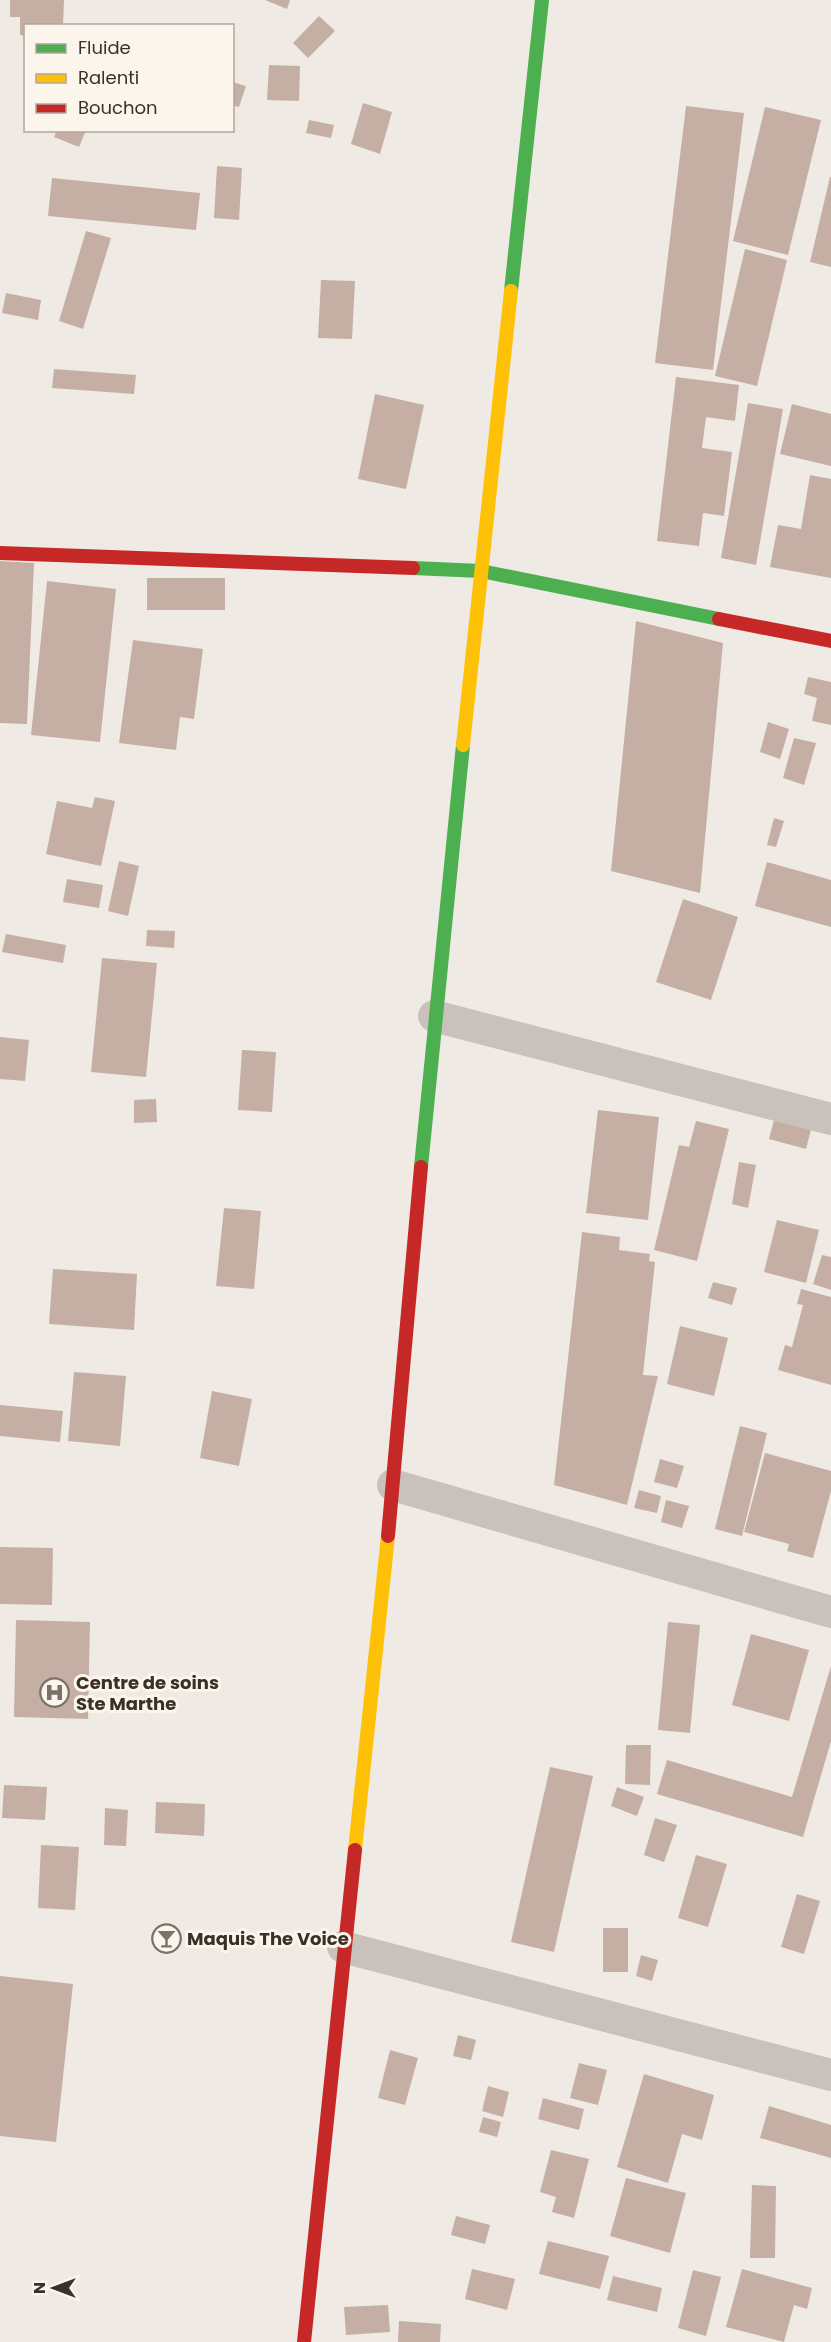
<svg xmlns="http://www.w3.org/2000/svg" width="831" height="2342" font-family="Poppins,sans-serif">
<style>
.building{fill:#c5afa4}
.lines{fill:none;stroke-linecap:round;stroke-linejoin:round}
.street{stroke:#c9c2bc;stroke-width:32}
.fast{stroke:#4caf50;stroke-width:14}
.slow{stroke:#ffc107;stroke-width:14}
.jam{stroke:#c62828;stroke-width:14}
.labels{text-anchor:middle;dominant-baseline:central;stroke-width:6;stroke-linejoin:round;paint-order:stroke}
.poi-label{font-size:18px;font-weight:bold;fill:#3b3029;stroke:#fcf5ec;text-anchor:start}
</style>
<rect width="100%" height="100%" fill="#f0eae4"/>
<g class="building">
<polygon points="10,0 64,0 63,26 26,26 26,36 20,35 20,17 10,17"/>
<polygon points="265,0 290,0 287,9"/>
<polygon points="319,16 335,31 308,58 293,43"/>
<polygon points="269,65 300,66 299,101 267,100"/>
<polygon points="232,82 246,86 239,107 232,105"/>
<polygon points="363,103 392,112 380,154 351,144"/>
<polygon points="686,106 744,113 713,370 655,363"/>
<polygon points="765,107 821,120 788,255 733,241"/>
<polygon points="309,120 334,125 331,138 306,133"/>
<polygon points="57,130 86,130 79,147 54,137"/>
<polygon points="217,166 242,168 239,220 214,218"/>
<polygon points="830,177 831,177 831,267 810,262"/>
<polygon points="52,178 200,193 196,230 48,216"/>
<polygon points="86,231 111,238 83,329 59,321"/>
<polygon points="745,249 787,260 757,386 715,376"/>
<polygon points="321,280 355,281 352,339 318,338"/>
<polygon points="6,293 41,300 38,320 2,313"/>
<polygon points="54,369 136,375 134,394 52,388"/>
<polygon points="676,377 739,385 735,421 706,417 702,448 732,452 724,516 703,513 699,546 657,541"/>
<polygon points="375,394 424,405 406,489 358,479"/>
<polygon points="748,403 783,409 756,565 721,558"/>
<polygon points="792,404 831,414 831,466 780,454"/>
<polygon points="810,475 831,479 831,578 770,567 778,525 801,529"/>
<polygon points="0,561 34,563 27,724 0,723"/>
<rect x="147" y="578" width="78" height="32"/>
<polygon points="47,581 116,589 100,742 31,735"/>
<polygon points="636,621 723,643 700,893 611,871"/>
<polygon points="133,640 203,649 194,719 180,717 176,750 119,743"/>
<polygon points="808,677 831,682 831,725 812,721 817,698 804,694"/>
<polygon points="768,722 789,729 780,759 760,752"/>
<polygon points="794,738 816,743 804,785 783,778"/>
<polygon points="95,797 115,801 101,866 46,854 57,801 92,808"/>
<polygon points="774,818 784,821 776,847 767,845"/>
<polygon points="119,861 139,866 128,916 108,911"/>
<polygon points="767,862 831,880 831,927 755,906"/>
<polygon points="67,879 103,885 99,908 63,902"/>
<polygon points="683,899 738,917 711,1000 656,982"/>
<polygon points="147,930 175,931 174,948 146,946"/>
<polygon points="6,934 66,945 63,963 2,952"/>
<polygon points="102,958 157,963 146,1077 91,1072"/>
<polygon points="0,1037 29,1040 25,1081 0,1079"/>
<polygon points="242,1050 276,1052 272,1112 238,1110"/>
<polygon points="156,1099 157,1122 134,1123 134,1100"/>
<polygon points="598,1110 659,1117 648,1220 586,1213"/>
<polygon points="776,1112 813,1122 806,1149 769,1139"/>
<polygon points="696,1121 729,1129 697,1261 654,1250 679,1145 689,1147"/>
<polygon points="739,1162 756,1165 748,1208 732,1204"/>
<polygon points="224,1208 261,1211 254,1289 216,1286"/>
<polygon points="777,1220 819,1230 806,1283 764,1272"/>
<polygon points="582,1232 620,1237 619,1250 650,1254 649,1261 655,1262 643,1375 658,1376 627,1505 554,1485"/>
<polygon points="822,1255 831,1257 831,1290 813,1284"/>
<polygon points="53,1269 137,1274 134,1330 49,1324"/>
<polygon points="713,1282 737,1288 732,1305 708,1298"/>
<polygon points="801,1289 831,1297 831,1385 778,1370 785,1345 792,1347 803,1305 797,1304"/>
<polygon points="680,1326 728,1338 714,1396 667,1384"/>
<polygon points="74,1372 126,1376 120,1446 68,1441"/>
<polygon points="212,1391 252,1399 239,1466 200,1458"/>
<polygon points="0,1405 63,1411 60,1442 0,1436"/>
<polygon points="740,1426 767,1433 742,1536 715,1529"/>
<polygon points="765,1453 831,1471 831,1491 813,1558 787,1551 789,1544 744,1532"/>
<polygon points="660,1459 684,1466 677,1488 654,1482"/>
<polygon points="639,1490 661,1496 657,1513 634,1508"/>
<polygon points="666,1500 689,1506 682,1528 661,1522"/>
<polygon points="0,1547 53,1548 52,1605 0,1604"/>
<polygon points="16,1620 90,1622 88,1719 14,1717"/>
<polygon points="668,1622 700,1625 690,1733 658,1730"/>
<polygon points="751,1634 809,1650 789,1721 732,1705"/>
<polygon points="831,1666 831,1741 803,1837 657,1794 667,1760 792,1797"/>
<polygon points="626,1745 651,1745 650,1785 625,1784"/>
<polygon points="550,1767 593,1776 554,1952 511,1942"/>
<polygon points="4,1785 47,1787 45,1820 2,1818"/>
<polygon points="617,1787 644,1797 637,1816 611,1806"/>
<polygon points="156,1802 205,1804 204,1836 155,1833"/>
<polygon points="105,1808 128,1810 126,1846 104,1845"/>
<polygon points="655,1818 677,1825 664,1862 644,1855"/>
<polygon points="41,1845 79,1847 75,1910 38,1908"/>
<polygon points="696,1855 727,1864 708,1927 678,1918"/>
<polygon points="797,1894 820,1901 804,1954 781,1947"/>
<rect x="603" y="1928" width="25" height="44"/>
<polygon points="641,1955 658,1960 652,1981 636,1976"/>
<polygon points="0,1976 73,1984 56,2142 0,2136"/>
<polygon points="458,2035 476,2040 471,2060 453,2056"/>
<polygon points="390,2050 418,2058 405,2105 378,2098"/>
<polygon points="579,2063 607,2070 598,2105 570,2098"/>
<polygon points="644,2074 714,2095 702,2140 682,2134 668,2183 617,2167"/>
<polygon points="488,2086 509,2092 503,2117 482,2111"/>
<polygon points="543,2098 584,2109 579,2130 538,2119"/>
<polygon points="769,2106 831,2125 831,2158 760,2138"/>
<polygon points="483,2117 501,2122 497,2137 479,2132"/>
<polygon points="551,2150 589,2159 574,2218 552,2212 556,2197 540,2192"/>
<polygon points="626,2178 686,2193 670,2253 610,2236"/>
<polygon points="752,2185 776,2186 775,2258 750,2258"/>
<polygon points="456,2216 490,2225 485,2244 451,2235"/>
<polygon points="548,2241 609,2256 600,2289 539,2274"/>
<polygon points="472,2269 515,2279 507,2310 465,2299"/>
<polygon points="742,2269 812,2288 807,2309 794,2305 784,2342 726,2327"/>
<polygon points="693,2270 721,2277 706,2336 678,2328"/>
<polygon points="613,2276 662,2288 657,2312 607,2300"/>
<polygon points="388,2305 390,2332 346,2335 344,2307"/>
<polygon points="399,2321 441,2324 440,2342 398,2342"/>
</g>
<g class="lines">
<g class="street">
<polyline points="434,1016 831,1119"/>
<polyline points="393,1485 831,1612"/>
<polyline points="343,1947 831,2075"/>
</g>
<g class="fast">
<polyline points="511,291 542,0"/>
<polyline points="413,568 481,571 719,619"/>
<polyline points="421,1167 463,745"/>
</g>
<g class="slow">
<polyline points="463,745 511,291"/>
<polyline points="355,1850 388,1536"/>
</g>
<g class="jam">
<polyline points="0,553 413,568"/>
<polyline points="719,619 831,641"/>
<polyline points="388,1536 421,1167"/>
<polyline points="304,2342 355,1850"/>
</g>
</g>
<defs>
<symbol id="hospital-ring" viewBox="-11 -11 22 22"><circle r="9.5" fill="#fcf5ec" stroke="#7a716a" stroke-width="1.5"/><path d="M-5-5h3v3.5h4V-5h3V5h-3V1.5h-4V5h-3Z" fill="#7a716a"/></symbol>
<symbol id="bar-ring" viewBox="-11 -11 22 22"><circle r="9.5" fill="#fcf5ec" stroke="#7a716a" stroke-width="1.5"/><path d="M-6-5H6L.8 .8V4.5H3.5V6h-7V4.5H-.8V.8Z" fill="#7a716a"/></symbol>
</defs>
<g fill-rule="evenodd">
<use href="#hospital-ring" x="38" y="1676" width="33" height="33"/>
<use href="#bar-ring" x="150" y="1922" width="33" height="33"/>
</g>
<g class="labels">
<g class="poi-label">
<text x="76" y="1682">Centre de soins<tspan x="76" dy="21">Ste Marthe</tspan></text>
<text x="187" y="1938">Maquis The Voice</text>
</g>
</g>
<rect x="24" y="24" width="210" height="108" fill="#fcf5ec" stroke="#afa69e" stroke-width="1.5"/>
<rect x="36" y="44" width="30" height="9" fill="#4caf50" stroke="#afa69e" stroke-width="1.5"/>
<text x="78" y="54" font-size="18" fill="#3b3029">Fluide</text>
<rect x="36" y="74" width="30" height="9" fill="#ffc107" stroke="#afa69e" stroke-width="1.5"/>
<text x="78" y="84" font-size="18" fill="#3b3029">Ralenti</text>
<rect x="36" y="104" width="30" height="9" fill="#c62828" stroke="#afa69e" stroke-width="1.5"/>
<text x="78" y="114" font-size="18" fill="#3b3029">Bouchon</text>
<g transform="translate(54 2288) rotate(270)" stroke="#fcf5ec" stroke-width="4.5" paint-order="stroke">
<path d="M0-4.5L10 22L0 15L-10 22Z" fill="#3b3029"/>
<text y="-9" font-size="16" font-weight="bold" text-anchor="middle" fill="#3b3029">N</text>
</g>
</svg>
